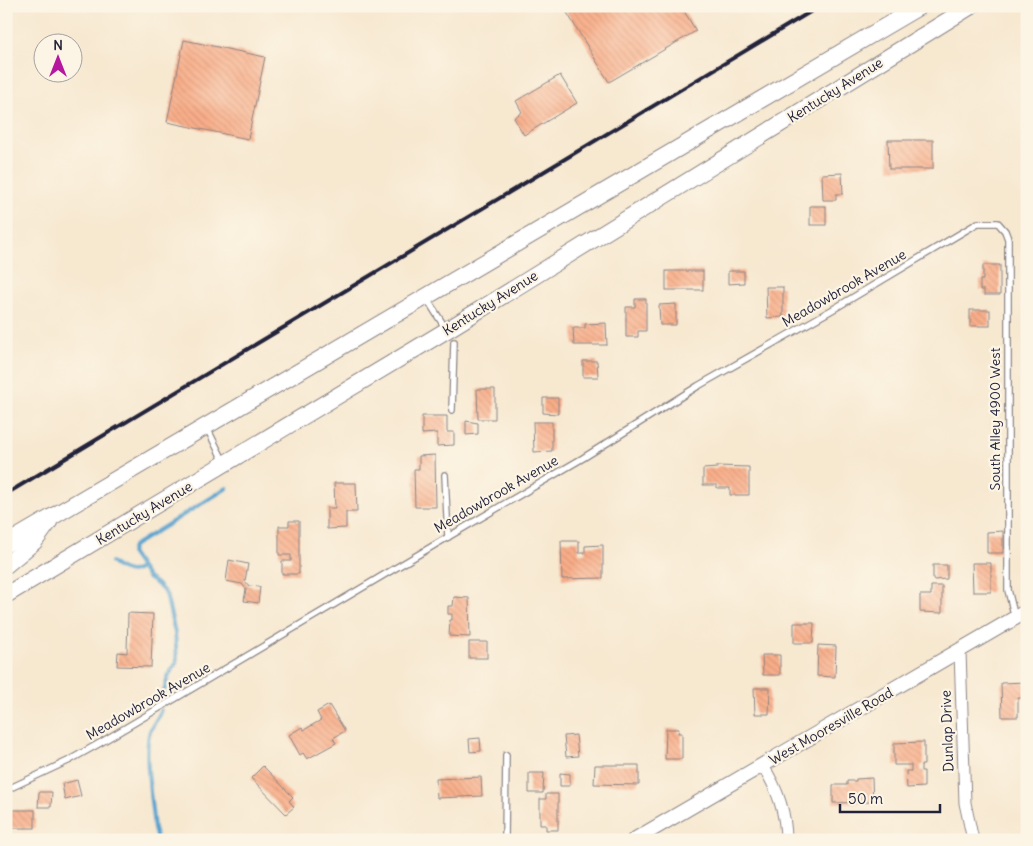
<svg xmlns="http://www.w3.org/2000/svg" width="1033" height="846" font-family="Delius,sans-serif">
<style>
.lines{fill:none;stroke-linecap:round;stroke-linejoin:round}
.stream{stroke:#57a3cf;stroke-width:4}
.building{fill:url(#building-back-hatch)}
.service-casing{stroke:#8c8586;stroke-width:8}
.minor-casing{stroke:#8c8586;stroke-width:13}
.tertiary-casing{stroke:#8c8586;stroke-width:16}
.primary-casing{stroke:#8c8586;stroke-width:18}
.service{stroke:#fff;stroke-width:5.5}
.minor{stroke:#fff;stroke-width:11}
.tertiary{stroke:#fff;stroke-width:14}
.primary{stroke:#fff;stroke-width:16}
.rail{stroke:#22223b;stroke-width:4}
.labels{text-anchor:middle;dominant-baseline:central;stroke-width:4.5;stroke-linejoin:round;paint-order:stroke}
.street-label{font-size:14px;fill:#22223b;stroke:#fcf5e5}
</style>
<defs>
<pattern id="building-back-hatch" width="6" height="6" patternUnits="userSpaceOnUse" patternTransform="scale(1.25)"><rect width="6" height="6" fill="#f9ae89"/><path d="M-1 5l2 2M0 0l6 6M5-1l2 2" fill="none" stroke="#d59577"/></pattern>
</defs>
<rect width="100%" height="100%" fill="#fcf5e5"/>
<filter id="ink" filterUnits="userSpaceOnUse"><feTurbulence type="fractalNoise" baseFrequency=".02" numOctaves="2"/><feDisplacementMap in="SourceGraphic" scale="10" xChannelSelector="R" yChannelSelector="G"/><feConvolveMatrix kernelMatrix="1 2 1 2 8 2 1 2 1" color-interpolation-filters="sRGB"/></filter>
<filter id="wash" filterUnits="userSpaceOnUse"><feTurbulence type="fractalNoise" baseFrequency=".0096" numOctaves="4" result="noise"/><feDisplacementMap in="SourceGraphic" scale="20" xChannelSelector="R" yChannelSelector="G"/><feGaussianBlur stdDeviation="1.12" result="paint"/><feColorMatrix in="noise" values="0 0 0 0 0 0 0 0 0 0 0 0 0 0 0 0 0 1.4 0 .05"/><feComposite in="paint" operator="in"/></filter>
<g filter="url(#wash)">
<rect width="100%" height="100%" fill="#f7e8d0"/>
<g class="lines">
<g class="stream">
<path d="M111 562C115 567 116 566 121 569 130 573 132 573 140 568"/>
<polyline points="162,699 168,676 177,662 175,633 166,594 157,584 148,578 131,553 133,546 227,488"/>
<path d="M157 840 154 829C152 804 143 752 150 731 153 724 159 717 161 710"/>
</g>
</g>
<g id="blocks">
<g class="building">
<polygon points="563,6 681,6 696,31 609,82"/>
<polygon points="184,40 265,57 248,139 167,122"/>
<polygon points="560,75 577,103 524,135 514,118 522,112 516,101"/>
<polygon points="888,140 933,140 933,169 889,169"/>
<polygon points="842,173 843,194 836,194 836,200 823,200 822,174"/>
<rect x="810" y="206" width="16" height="19"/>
<polygon points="983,265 1000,265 1000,295 984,295 984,290 980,290 980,280 983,280"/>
<rect x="666" y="271" width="37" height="19"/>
<polygon points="728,271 744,271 744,283 728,284"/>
<polygon points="766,287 783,287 783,317 767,318"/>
<polygon points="635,299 646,299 646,331 638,331 638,337 626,337 626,307 635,307"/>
<polygon points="676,304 676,325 660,325 659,305"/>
<rect x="970" y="310" width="20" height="16"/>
<polygon points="606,323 607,345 574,345 573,328 585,328 585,324"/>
<polygon points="583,361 597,361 598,377 583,377"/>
<polygon points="477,389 495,389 495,419 478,419"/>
<polygon points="543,398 558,398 558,414 543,413"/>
<polygon points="422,416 447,416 447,432 454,432 454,445 437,446 437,433 422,434"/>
<polygon points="466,421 478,423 478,434 466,435"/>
<polygon points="533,422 552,422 552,451 534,452"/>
<polygon points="435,455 436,507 415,507 414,469 419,469 419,456"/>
<polygon points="717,466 749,467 749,495 730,495 730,488 717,488 717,485 703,485 703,469 717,468"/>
<polygon points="334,483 356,483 357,512 346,512 346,528 327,529 327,508 335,508"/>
<polygon points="289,521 299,521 299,574 282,574 282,561 291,561 291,555 279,555 279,526 289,526"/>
<polygon points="1003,531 1003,553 987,553 987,532"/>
<polygon points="561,541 579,541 579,553 585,553 585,546 603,545 603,578 562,579"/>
<polygon points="229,560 248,564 245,581 249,586 260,587 258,603 244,601 246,589 242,584 226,581"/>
<polygon points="972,563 991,563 991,592 973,592"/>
<polygon points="933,565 947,565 947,579 933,580"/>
<polygon points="931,586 942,586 942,613 920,612 920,595 931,595"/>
<polygon points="454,597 469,598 470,637 449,636 450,620 452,620 452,614 448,614 448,606 453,606"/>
<polygon points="128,613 153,614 151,667 117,666 118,652 127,653"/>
<polygon points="794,623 814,623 813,643 794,643"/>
<rect x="469" y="642" width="18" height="16"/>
<polygon points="818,645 836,646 835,677 817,676"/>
<polygon points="762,655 780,655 780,675 763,675"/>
<polygon points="1027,682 1027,698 1018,698 1018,717 1002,717 1001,683"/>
<polygon points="754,688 770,688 769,714 755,714"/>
<polygon points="329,705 345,731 333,738 336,743 307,759 303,753 300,755 289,735 302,727 304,730 321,720 317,712"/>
<polygon points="666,729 679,729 678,733 682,733 682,759 665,759"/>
<polygon points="576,735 578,756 566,757 564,736"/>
<polygon points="480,738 481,751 470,752 469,739"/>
<polygon points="924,742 924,765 921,765 921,771 924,771 924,787 907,788 906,771 911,771 911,765 894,765 894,743"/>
<polygon points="595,765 639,765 639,785 594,784"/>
<polygon points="263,766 293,797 289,801 294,807 286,814 251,778"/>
<polygon points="529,773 544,773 543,793 529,793"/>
<polygon points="560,773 570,774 570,786 560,786"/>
<polygon points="481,777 482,796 437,798 436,779"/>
<polygon points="872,778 873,802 833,803 833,785 847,785 847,781 856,781 856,779"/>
<polygon points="77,780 81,796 65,800 62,784"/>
<polygon points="39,792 52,792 51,807 38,807"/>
<polygon points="546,794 558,794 558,830 546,830 546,825 540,825 540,799 546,799"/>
<rect x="7" y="810" width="28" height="18"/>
</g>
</g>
</g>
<g filter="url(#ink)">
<use href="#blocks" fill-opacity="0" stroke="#8c8586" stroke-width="1"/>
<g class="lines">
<defs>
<g id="service">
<polyline points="427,299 446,329"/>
<polyline points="452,410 454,342"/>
<polyline points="207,428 224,462"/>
<polyline points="445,475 448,537"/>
<polyline points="6,790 68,761 100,743 448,537 583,458 698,386 837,307 978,223 998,223 1005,231 1008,239 1008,590 1015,618"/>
<polyline points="505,840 506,755"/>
</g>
<g id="minor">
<polyline points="960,651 965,803 973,840"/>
<path d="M763 766C777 788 786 814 786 840"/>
</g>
<polyline id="tertiary" points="634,840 1027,611"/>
<g id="primary">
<polyline points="6,544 920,6"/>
<polyline points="6,565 35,541 49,522"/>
<polyline points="6,595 447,330 971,6"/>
</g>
</defs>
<use href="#service" class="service-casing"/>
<use href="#minor" class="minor-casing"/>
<use href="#tertiary" class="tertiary-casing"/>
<use href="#primary" class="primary-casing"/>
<use href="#service" class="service"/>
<use href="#minor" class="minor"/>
<use href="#tertiary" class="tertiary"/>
<use href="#primary" class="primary"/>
<polyline class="rail" points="6,494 820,6"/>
</g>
</g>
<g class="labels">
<g class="street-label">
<text transform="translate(835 90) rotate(-32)">Kentucky Avenue</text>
<text transform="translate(844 288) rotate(-30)">Meadowbrook Avenue</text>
<text transform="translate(490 303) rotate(-32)">Kentucky Avenue</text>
<text transform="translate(995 419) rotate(-90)">South Alley 4900 West</text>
<text transform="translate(496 494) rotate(-30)">Meadowbrook Avenue</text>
<text transform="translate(144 513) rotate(-31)">Kentucky Avenue</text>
<text transform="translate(148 701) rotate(-30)">Meadowbrook Avenue</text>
<text transform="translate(831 726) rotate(-30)">West Mooresville Road</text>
<text transform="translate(947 731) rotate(-92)">Dunlap Drive</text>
</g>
</g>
<rect width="1033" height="846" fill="none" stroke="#fcf5e5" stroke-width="25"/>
<g transform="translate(58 58)"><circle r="24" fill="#fcf5e5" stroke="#a5a1a1"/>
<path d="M0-4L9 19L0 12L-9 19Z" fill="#b5179e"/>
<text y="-8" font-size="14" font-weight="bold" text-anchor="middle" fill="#22223b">N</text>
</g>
<path d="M840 804v8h100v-8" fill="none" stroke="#22223b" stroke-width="2.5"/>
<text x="848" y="804" font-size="15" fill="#22223b" stroke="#fcf5e5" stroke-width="4" paint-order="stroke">50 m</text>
</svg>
